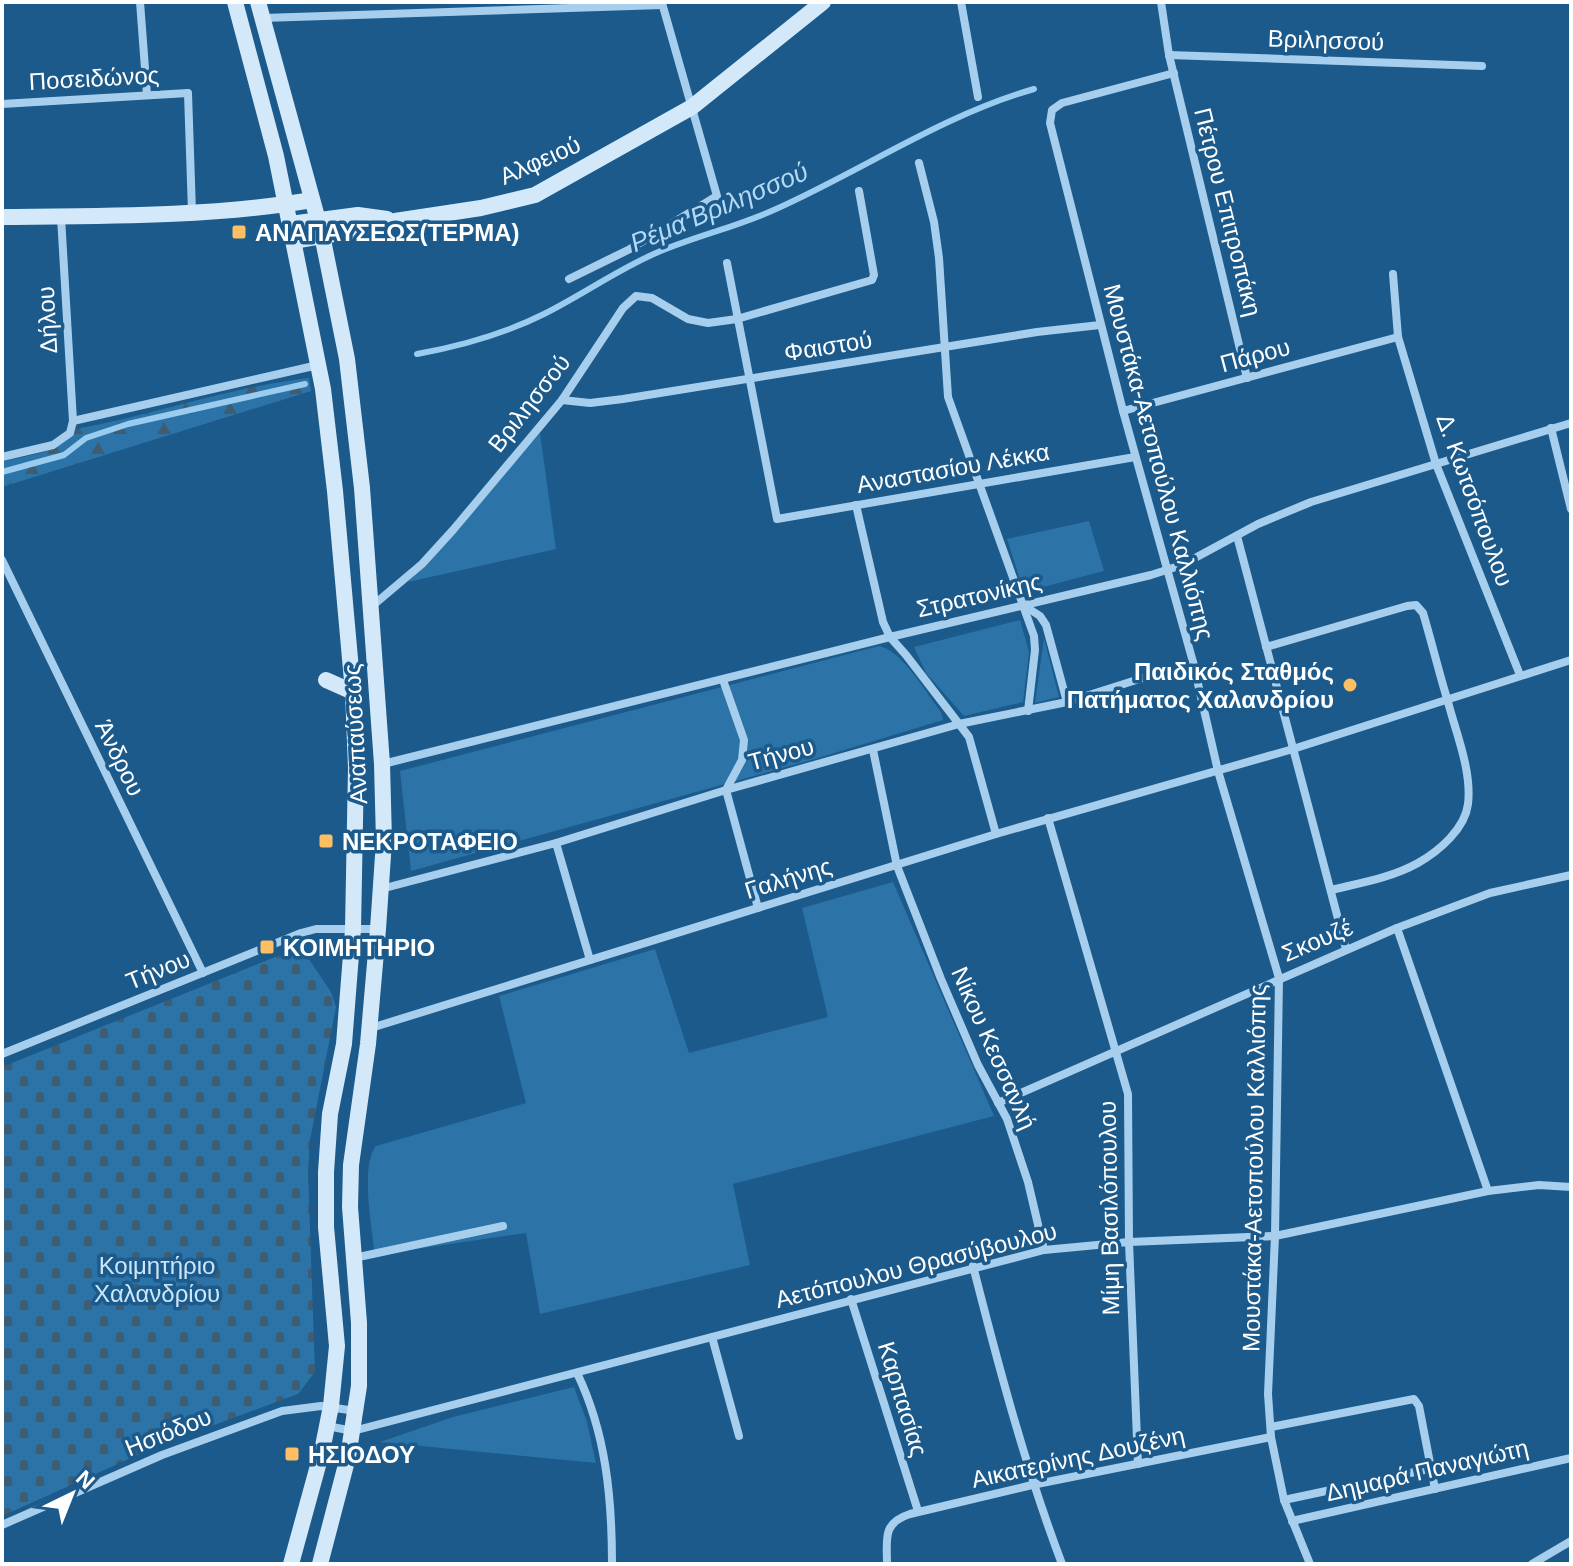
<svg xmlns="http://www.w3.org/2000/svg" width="1573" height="1566" font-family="Arial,sans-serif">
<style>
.grass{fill:#2c73a7}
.forest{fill:url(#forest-firs)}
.cemetery{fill:url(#cemetery-stones)}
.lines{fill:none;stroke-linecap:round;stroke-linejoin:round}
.stream{stroke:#9accef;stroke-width:6}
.street{stroke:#a7cfed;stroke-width:8}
.secondary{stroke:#d3e9f9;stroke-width:16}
.poi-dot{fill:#febe64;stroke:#1b5a8b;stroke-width:3}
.labels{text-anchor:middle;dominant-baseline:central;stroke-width:7;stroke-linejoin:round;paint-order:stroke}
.street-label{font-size:24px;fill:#fff;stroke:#1b5a8b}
.poi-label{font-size:24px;font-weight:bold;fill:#fff;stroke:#1b5a8b;text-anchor:start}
.park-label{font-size:24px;fill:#cce6f9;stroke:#1b5a8b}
.water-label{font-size:26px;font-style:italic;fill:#b3d9f4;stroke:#1b5a8b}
</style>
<defs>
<pattern id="forest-firs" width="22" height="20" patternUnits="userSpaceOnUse" patternTransform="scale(2)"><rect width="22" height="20" fill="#2c73a7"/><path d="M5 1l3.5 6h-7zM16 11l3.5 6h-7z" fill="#3f5c70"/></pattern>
<pattern id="cemetery-stones" width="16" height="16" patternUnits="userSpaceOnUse" patternTransform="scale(2)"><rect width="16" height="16" fill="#2c73a7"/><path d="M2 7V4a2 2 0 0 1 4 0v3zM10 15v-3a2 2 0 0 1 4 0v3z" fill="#3f5c70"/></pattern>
</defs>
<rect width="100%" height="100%" fill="#1b5a8b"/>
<g class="grass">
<polygon points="540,433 556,549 408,582 470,514"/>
<polygon points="1089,521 1104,571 1024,592 1007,539"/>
<polygon points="1020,620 1029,652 1023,702 964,716 926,673 914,647"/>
<polygon points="1044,638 1059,697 1035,703"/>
<path d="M879 646C902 650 926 693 941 712L943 720 808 761 411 871 400 771Z"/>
<path d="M893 882 994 1116 733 1184 750 1265 540 1314 526 1233 375 1255C372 1229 360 1165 376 1146L526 1103 499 996 655 949 689 1053 828 1017 802 908Z"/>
<polygon points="574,1387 587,1422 596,1463 380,1442 453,1417"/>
</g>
<path class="forest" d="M309 378 311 391 2 487V462C28 455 61 453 76 429 154 415 230 387 309 378Z"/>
<polygon class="cemetery" points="304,952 331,992 336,1007 310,1140 308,1172 315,1372 298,1394 160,1445 2,1516 2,1067 285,953"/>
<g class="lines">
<g class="stream">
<path d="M417 354C462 346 504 334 544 314 582 295 617 270 656 253 695 236 737 227 776 209 863 170 941 116 1034 89"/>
<polyline points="2,472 64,455 86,438 128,424 305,384"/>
</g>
<g class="street">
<polyline points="140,2 147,95"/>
<polyline points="961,2 978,97"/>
<polyline points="1161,2 1169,55 1247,378"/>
<polyline points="263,18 662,5"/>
<polyline points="1169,55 1482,66"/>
<polyline points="1174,73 1062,103 1052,110 1050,123 1123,411 1193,662 1218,771 1279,978 1275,1236 1268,1394 1271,1437 1284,1500 1310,1564"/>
<polyline points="2,104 188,93 192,212"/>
<polyline points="919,163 934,222 939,258 948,397 1034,636 1035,650 1028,711"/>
<polyline points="727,263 777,519 1135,457"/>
<polyline points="1393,274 1398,337 1436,464 1520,675"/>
<polyline points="569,279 630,249 717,196 662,3"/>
<polyline points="562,400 590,403 623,399 1037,332 1100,325"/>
<polyline points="1123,411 1398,337"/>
<polyline points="73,421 318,365"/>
<polyline points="1551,428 1571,509"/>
<polyline points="2,457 53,445 70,433 73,421 61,217"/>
<polyline points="856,505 883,622 890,637 906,655 969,737 996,834"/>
<polyline points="1237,536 1346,949"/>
<polyline points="2,560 203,973"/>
<polyline points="1023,605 1040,616 1046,625 1067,702"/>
<polyline points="371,607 422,564 453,530 562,400 623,308 636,296 652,298 688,319 708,323 737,319 872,280 874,275 859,191"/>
<path d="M1266 647 1407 606 1416 605 1423 613C1432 643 1439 673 1448 702 1456 733 1472 771 1468 804 1465 829 1439 851 1418 863 1391 878 1360 883 1331 890"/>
<polyline points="723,680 744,740 742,760 726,790 758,908"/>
<polyline points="873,750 897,866 941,979 978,1065 1007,1119 1028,1182 1044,1250"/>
<polyline points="383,764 890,637 1151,575 1182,565 1258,524 1311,502 1571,423"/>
<polyline points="1048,818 1128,1094 1129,1242 1138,1464"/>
<polyline points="556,843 590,960"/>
<polyline points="381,889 556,843 726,790 959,724 1067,702 1193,662"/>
<polyline points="1397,928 1488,1191"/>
<polyline points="371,1028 996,834 1293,749 1571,660"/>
<polyline points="2,1054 301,933 316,929 378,929"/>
<polyline points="998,1103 1397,928 1490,893 1571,875"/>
<polyline points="354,1258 503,1226"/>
<path d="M973 1266C999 1368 1025 1466 1062 1564"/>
<polyline points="851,1299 918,1511"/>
<polyline points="712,1337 739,1436"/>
<path d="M577 1373C606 1433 612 1498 612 1564"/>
<polyline points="327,1426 353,1431 1044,1250 1129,1242 1275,1236 1488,1191 1539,1185 1571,1187"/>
<polyline points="1271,1427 1414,1399 1419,1406 1435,1489"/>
<polyline points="1284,1500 1429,1469"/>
<polyline points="1292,1521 1571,1458"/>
<polyline points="2,1525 162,1455 282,1411 321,1406 356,1411"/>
<path d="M887 1564C887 1539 882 1523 910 1514L1032 1485 1271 1437"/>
<polyline points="1532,1564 1571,1541"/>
</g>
<g class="secondary">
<polyline points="235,2 276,156 323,389 335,491 353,692 356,768 353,929 344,1044 330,1114 326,1172 326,1227 337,1346 331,1406 322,1451 291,1564"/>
<polyline points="258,2 322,235 347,359 362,488 382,764 384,841 378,929 368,1044 351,1165 350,1207 359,1323 359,1386 348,1457 320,1564"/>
<path d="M2 217C105 216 211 217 312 200"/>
<polyline points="290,224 358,215 387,219"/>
<polyline points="293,241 363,229 395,221 481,208 535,195 692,107 823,2"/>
<polyline points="326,680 353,692"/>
</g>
</g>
<g class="poi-dot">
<rect x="231" y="224" width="16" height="16" rx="4"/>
<circle cx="1350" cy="685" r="8"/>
<rect x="318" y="833" width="16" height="16" rx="4"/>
<rect x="259" y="939" width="16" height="16" rx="4"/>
<rect x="284" y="1446" width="16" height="16" rx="4"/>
</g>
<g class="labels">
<g class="street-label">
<text transform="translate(1326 40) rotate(2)">Βριλησσού</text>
<text transform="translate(94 78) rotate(-3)">Ποσειδώνος</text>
<text transform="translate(540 160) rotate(-24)">Αλφειού</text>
<text transform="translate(1228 212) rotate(76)">Πέτρου Επιτροπάκη</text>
<text transform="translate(47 320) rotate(-93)">Δήλου</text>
<text transform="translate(828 346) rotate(-9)">Φαιστού</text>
<text transform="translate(1255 355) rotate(-15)">Πάρου</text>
<text transform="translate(529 403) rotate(-52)">Βριλησσού</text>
<text transform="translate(1159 462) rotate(75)">Μουστάκα-Αετοπούλου Καλλιόπης</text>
<text transform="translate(953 468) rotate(-10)">Αναστασίου Λέκκα</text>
<text transform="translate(1475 500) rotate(70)">Δ. Κωτσόπουλου</text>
<text transform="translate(979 595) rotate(-13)">Στρατονίκης</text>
<text transform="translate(355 734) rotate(-93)">Αναπαύσεως</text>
<text transform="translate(781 754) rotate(-15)">Τήνου</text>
<text transform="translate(120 758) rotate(64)">Άνδρου</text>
<text transform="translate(788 878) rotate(-17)">Γαλήνης</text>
<text transform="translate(1317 940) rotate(-23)">Σκουζέ</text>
<text transform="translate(158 970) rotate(-22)">Τήνου</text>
<text transform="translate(994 1048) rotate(66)">Νίκου Κεσσανλή</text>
<text transform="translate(1254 1168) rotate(-89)">Μουστάκα-Αετοπούλου Καλλιόπης</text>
<text transform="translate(1109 1208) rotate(-91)">Μίμη Βασιλόπουλου</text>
<text transform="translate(916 1265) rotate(-14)">Αετόπουλου Θρασύβουλου</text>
<text transform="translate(903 1399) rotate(73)">Καρπασίας</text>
<text transform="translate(168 1432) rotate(-22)">Ησιόδου</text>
<text transform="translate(1078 1457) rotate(-12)">Αικατερίνης Δουζένη</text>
<text transform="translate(1427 1470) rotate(-13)">Δημαρά Παναγιώτη</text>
</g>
<g class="poi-label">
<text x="255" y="232">ΑΝΑΠΑΥΣΕΩΣ(ΤΕΡΜΑ)</text>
<text x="1334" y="671" text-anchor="end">Παιδικός Σταθμός<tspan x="1334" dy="28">Πατήματος Χαλανδρίου</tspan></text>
<text x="342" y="841">ΝΕΚΡΟΤΑΦΕΙΟ</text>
<text x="283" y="947">ΚΟΙΜΗΤΗΡΙΟ</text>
<text x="308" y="1454">ΗΣΙΟΔΟΥ</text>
</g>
<g class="park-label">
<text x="157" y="1265">Κοιμητήριο<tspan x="157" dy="28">Χαλανδρίου</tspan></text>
</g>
<g class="water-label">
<text transform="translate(719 207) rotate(-23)">Ρέμα Βριλησσού</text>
</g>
</g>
<rect width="1573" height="1566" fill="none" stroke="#ffffff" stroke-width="8"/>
<g transform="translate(72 1494) rotate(43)" stroke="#1b5a8b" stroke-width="6" paint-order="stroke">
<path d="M0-6L14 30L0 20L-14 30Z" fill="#ffffff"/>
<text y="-12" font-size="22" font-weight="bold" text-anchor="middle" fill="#ffffff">N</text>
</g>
</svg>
